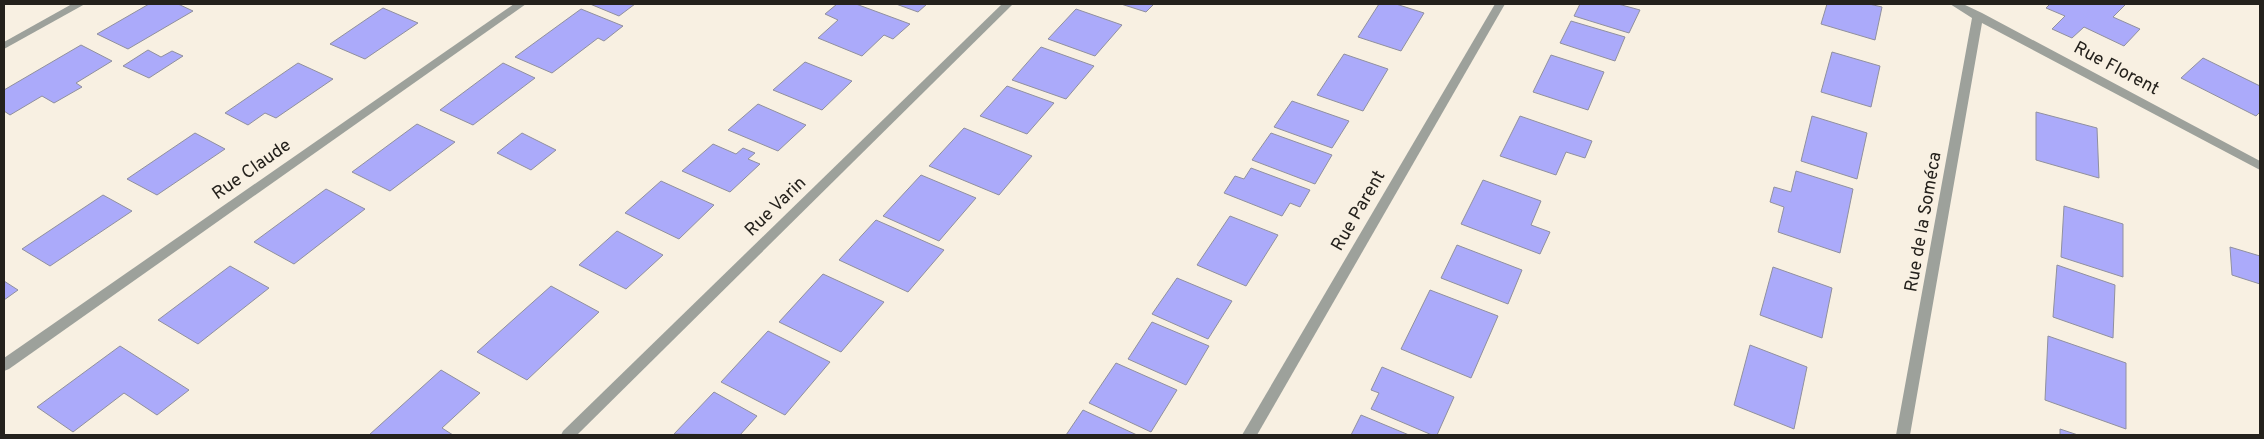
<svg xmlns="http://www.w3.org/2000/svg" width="2264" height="439" font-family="Overpass,sans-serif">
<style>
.building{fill:#abaafa;stroke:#90909e}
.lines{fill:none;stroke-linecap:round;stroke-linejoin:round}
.minor{fill:#9da19b;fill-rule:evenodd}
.labels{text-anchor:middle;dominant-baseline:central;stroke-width:4.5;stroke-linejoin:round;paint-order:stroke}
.street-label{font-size:18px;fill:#24211c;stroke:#f8f0e2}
</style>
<rect width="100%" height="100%" fill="#f8f0e2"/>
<g class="building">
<polygon points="149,4 178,4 193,11 128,49 97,34"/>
<polygon points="590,4 635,4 619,16"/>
<polygon points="837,4 856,4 910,24 893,39 884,35 862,56 818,38 838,20 825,14"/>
<polygon points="896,4 927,4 918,12"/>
<polygon points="1121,4 1154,4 1146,12"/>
<polygon points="1379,4 1396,4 1424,13 1401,51 1358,37"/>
<polygon points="1580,4 1618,4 1640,10 1629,33 1574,16"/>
<polygon points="1827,4 1869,4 1882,7 1875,40 1821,24"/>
<polygon points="2050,4 2126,4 2113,17 2140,29 2124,46 2084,27 2072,38 2052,29 2065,16 2046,8"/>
<polygon points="383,8 418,23 365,59 330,44"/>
<polygon points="581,9 623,26 604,41 598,38 552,73 515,57"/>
<polygon points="1076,9 1122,25 1095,56 1048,39"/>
<polygon points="1571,21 1625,37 1615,61 1560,43"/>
<polygon points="81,45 112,61 76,83 82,87 54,103 42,96 10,115 4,111 4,90"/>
<polygon points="1041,47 1094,66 1066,99 1012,80"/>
<polygon points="148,50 161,57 172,51 183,56 149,78 123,66"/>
<polygon points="1832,52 1880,66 1871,107 1821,92"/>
<polygon points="1344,54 1388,69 1363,111 1317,95"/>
<polygon points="1551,55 1604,72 1588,110 1533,92"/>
<polygon points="2203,58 2260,86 2260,112 2256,116 2181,78"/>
<polygon points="805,62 852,81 822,110 773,90"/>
<polygon points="298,63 333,79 276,118 265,113 248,125 225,113"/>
<polygon points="503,63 535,78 473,125 440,110"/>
<polygon points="1007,86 1054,103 1027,134 980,116"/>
<polygon points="1292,101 1349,121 1332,148 1274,127"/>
<polygon points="758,104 806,125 778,151 728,130"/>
<polygon points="2036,112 2097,128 2099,178 2036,160"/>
<polygon points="1520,116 1592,141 1585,158 1566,152 1556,175 1500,156"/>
<polygon points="1812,116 1867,133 1857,179 1801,161"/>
<polygon points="417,124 455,142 390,191 352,172"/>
<polygon points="964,128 1032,156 999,195 929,166"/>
<polygon points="195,133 225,149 157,195 127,179"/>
<polygon points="522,133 556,150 531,170 497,153"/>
<polygon points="1271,133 1332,155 1315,184 1252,160"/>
<polygon points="713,144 736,154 743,148 755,153 748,159 760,164 730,192 682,171"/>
<polygon points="1251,168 1310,190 1300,207 1290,203 1282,216 1224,193 1235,176 1244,179"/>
<polygon points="1796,171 1853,189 1840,253 1778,232 1784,207 1770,202 1774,187 1791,192"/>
<polygon points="921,175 976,198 939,241 883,216"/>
<polygon points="1483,180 1541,201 1531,225 1550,232 1540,254 1461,224"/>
<polygon points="661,181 714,205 679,239 625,213"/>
<polygon points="326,189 365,209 294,264 254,242"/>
<polygon points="103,195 132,211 50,266 22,249"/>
<polygon points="2064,206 2123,224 2123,277 2061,257"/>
<polygon points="1230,216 1278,235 1246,286 1197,265"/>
<polygon points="876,220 944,250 908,292 839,260"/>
<polygon points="617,231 663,255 626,289 579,265"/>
<polygon points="1457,245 1522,270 1508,304 1441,278"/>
<polygon points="2230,247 2260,256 2260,284 2232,275"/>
<polygon points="2057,265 2115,285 2113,338 2053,317"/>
<polygon points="230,266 269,288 198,344 158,320"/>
<polygon points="1773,267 1832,288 1822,338 1760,315"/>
<polygon points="823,274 884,302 841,352 779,322"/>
<polygon points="1177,278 1232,301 1208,339 1152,314"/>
<polygon points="4,281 18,290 4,300"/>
<polygon points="551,286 599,312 527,380 477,352"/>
<polygon points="1430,290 1498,316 1471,378 1401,349"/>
<polygon points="1152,322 1209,346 1186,385 1128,359"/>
<polygon points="768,331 830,362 785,415 721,382"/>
<polygon points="2048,336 2126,363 2126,429 2045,400"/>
<polygon points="1750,345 1807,367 1794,429 1734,405"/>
<polygon points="120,346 189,390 157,415 124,393 73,432 37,407"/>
<polygon points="1116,363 1177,390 1151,432 1089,403"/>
<polygon points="1382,367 1454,397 1437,435 1432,435 1371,409 1379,393 1371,390"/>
<polygon points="441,370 480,393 442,428 453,435 369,435"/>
<polygon points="714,392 757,416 740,435 674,434"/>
<polygon points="1083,410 1137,435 1066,435"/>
<polygon points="1361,415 1409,435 1351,435"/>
<polygon points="2060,429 2078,435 2060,435"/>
</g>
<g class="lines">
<g class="minor">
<polygon points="72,4 85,4 4,49 4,42"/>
<polygon points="514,4 526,4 9,369 4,371 4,358"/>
<polygon points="1002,4 1013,4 577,435 561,435 563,431"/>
<polygon points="1495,4 1505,4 1257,435 1242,435"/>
<polygon points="1950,4 1963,4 1982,13 2260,161 2260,170 1982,23 1910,435 1896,435 1972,18"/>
</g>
</g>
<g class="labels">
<g class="street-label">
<text transform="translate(2116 69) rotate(28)">Rue Florent</text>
<text transform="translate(252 170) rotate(-35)">Rue Claude</text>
<text transform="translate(776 207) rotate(-44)">Rue Varin</text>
<text transform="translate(1359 211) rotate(-60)">Rue Parent</text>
<text transform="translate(1924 222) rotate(-80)">Rue de la Soméca</text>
</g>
</g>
<rect width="2264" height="439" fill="none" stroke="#24211c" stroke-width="10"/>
</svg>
